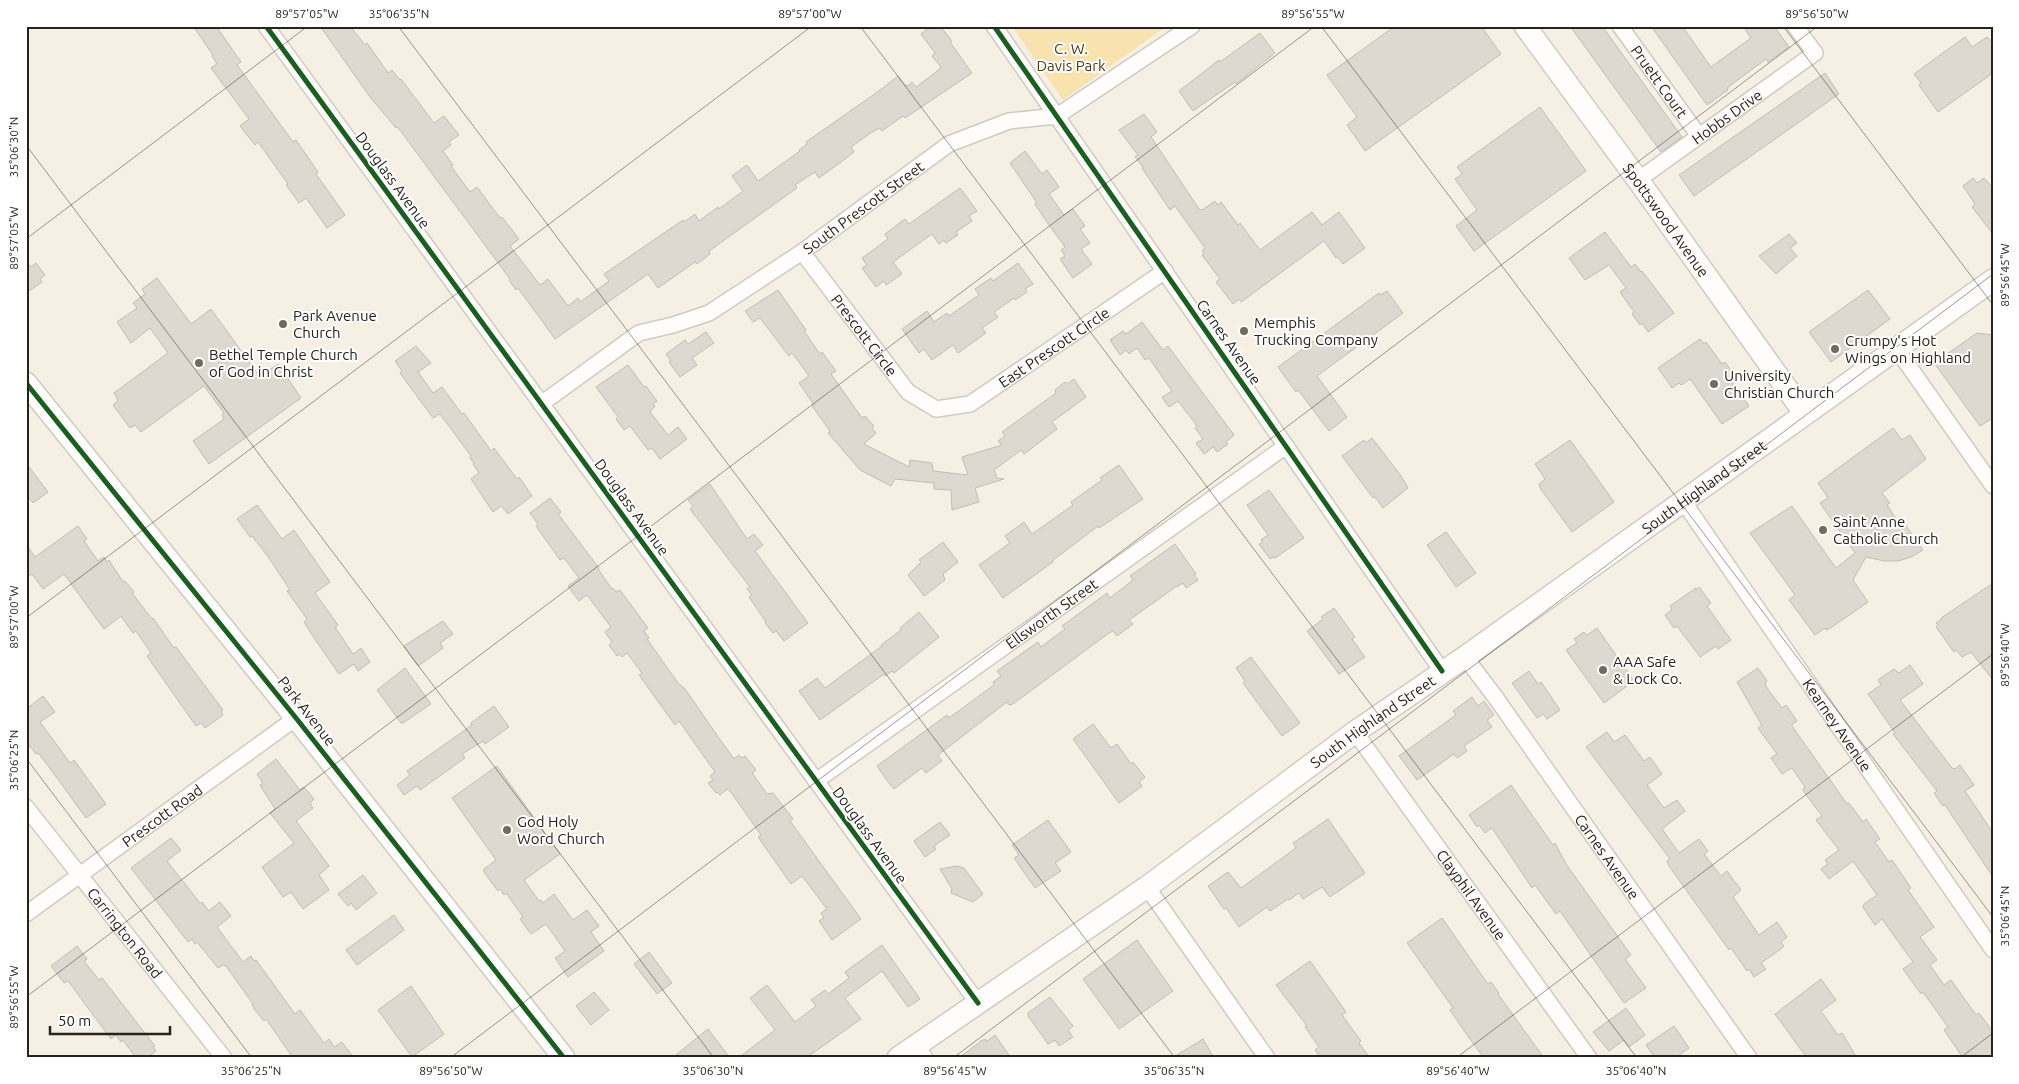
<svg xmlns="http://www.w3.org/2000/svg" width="2019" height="1084" font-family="Ubuntu,sans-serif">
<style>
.green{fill:#f8e3ae}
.building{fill:#ded9d0;stroke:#c2bdb4}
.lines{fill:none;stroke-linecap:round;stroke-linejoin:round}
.street-casing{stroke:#cfcbc1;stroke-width:18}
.secondary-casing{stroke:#cfcbc1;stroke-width:24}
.street{stroke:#fefdfb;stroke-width:15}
.secondary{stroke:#fefdfb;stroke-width:21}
.cycleway-casing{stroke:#fff;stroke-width:8}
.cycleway{stroke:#1b5e20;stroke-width:5}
.ticks{fill:none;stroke:#27231b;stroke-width:1;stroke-opacity:0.45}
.poi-dot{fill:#6f6b61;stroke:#fff;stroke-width:2}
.labels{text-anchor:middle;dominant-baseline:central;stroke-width:4;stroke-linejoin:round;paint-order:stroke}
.park-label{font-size:15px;fill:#4a3c15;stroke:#fff}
.street-label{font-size:15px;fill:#27231b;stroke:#fff}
.poi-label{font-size:15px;fill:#27231b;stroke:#fff;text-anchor:start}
.neatline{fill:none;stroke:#27231b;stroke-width:2}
.ticks-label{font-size:12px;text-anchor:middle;fill:#27231b}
</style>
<rect width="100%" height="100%" fill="#f6f0e4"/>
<polygon class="green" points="1012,26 1167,26 1063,100"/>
<g class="building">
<polygon points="193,26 216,26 241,62 237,65 288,135 293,142 296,140 318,172 316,174 345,215 327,228 306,198 299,203 286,185 288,184 258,142 255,145 240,126 249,119 211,68 217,64 212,56 213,55"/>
<polygon points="320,26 350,26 365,45 367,43 388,73 392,70 400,80 401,79 434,123 444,116 459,135 449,142 451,145 443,151 453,165 451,166 470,192 477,187 500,218 502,217 519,239 510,246 540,285 548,279 568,306 578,298 580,302 609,281 604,274 683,220 684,222 695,214 699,221 718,207 719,209 743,191 732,176 747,165 758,181 800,151 799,150 807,144 806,142 883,88 898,76 904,84 908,86 912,82 916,87 936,72 941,67 932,56 935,53 921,34 931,26 940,26 952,41 950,42 972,73 905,118 903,116 882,131 880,128 872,132 851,147 854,152 841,162 819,178 815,172 795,185 797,188 709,251 710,254 697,264 695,262 658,288 648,274 555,339 518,288 516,290 509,280 510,279 402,133 397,127 396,128 370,97"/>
<polygon points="1395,26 1481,26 1501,54 1365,151 1347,125 1357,117 1327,75"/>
<polygon points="1570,26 1602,26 1682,137 1661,152"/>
<polygon points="1651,26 1682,26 1711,67 1751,38 1743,26 1774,26 1789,47 1768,62 1766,59 1727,88 1728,90 1707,105"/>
<polygon points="1260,33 1275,53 1236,84 1235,82 1193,111 1179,91 1219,60 1220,62"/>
<polygon points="1965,37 1972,47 1987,37 1993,44 1993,73 1938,112 1919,85 1921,83 1914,74"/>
<polygon points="1825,73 1839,94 1694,196 1679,175"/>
<polygon points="1540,107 1586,171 1474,251 1456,226 1477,210 1455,179 1462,174 1457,167"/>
<polygon points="1144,114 1157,132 1151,137 1199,209 1202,210 1215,201 1218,205 1221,202 1238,225 1240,223 1260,250 1312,212 1322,225 1339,212 1365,248 1343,264 1338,257 1336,258 1324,241 1241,302 1239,299 1233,304 1216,282 1220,279 1202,255 1204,254 1202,251 1205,248 1175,206 1170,210 1142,168 1143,167 1135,157 1138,155 1119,130"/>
<polygon points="1025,151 1042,174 1047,170 1059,187 1049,194 1064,215 1073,209 1085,226 1080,229 1090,243 1081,249 1092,264 1073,278 1060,259 1065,256 1061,250 1065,247 1044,218 1035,204 1037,203 1010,163"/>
<polygon points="1973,178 1977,183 1984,178 1993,188 1993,234 1972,207 1975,204 1963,186"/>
<polygon points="960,188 977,211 969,216 972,221 956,232 958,235 946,243 944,240 939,244 932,234 893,262 902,274 886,285 884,281 876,287 862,268 867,265 862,258 888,239 885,234 905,219 909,224"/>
<polygon points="1605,232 1631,267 1635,264 1641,272 1642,271 1674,313 1648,332 1642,323 1640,325 1632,314 1634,312 1620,292 1626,288 1609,265 1585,280 1569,258"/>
<polygon points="1789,234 1797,243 1790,248 1797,256 1776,274 1759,256"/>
<polygon points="26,261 31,267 36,263 45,275 40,279 42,282 26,293"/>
<polygon points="1018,263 1033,284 1025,289 1027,292 1015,300 1014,298 994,312 998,317 982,328 986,333 958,353 953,345 932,360 924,349 919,353 902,329 927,311 934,322 947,313 949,316 979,295 975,289 991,278 993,281"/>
<polygon points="157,278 191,324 211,309 260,377 278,364 301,398 209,464 193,441 224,419 222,415 224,413 204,386 141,432 135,425 130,428 113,405 118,400 114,393 168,353 150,328 131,343 117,322 137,308 133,303 145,294 142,289"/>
<polygon points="778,290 806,330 804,331 820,354 822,352 836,371 831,374 862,418 865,416 874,426 872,428 876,433 864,444 909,467 910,460 932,463 933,471 968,475 962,457 1002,445 998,441 1005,436 1002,432 1056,393 1055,390 1065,382 1067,384 1074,379 1086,397 1052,422 1057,429 1024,454 1021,450 994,470 997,478 1004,479 975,488 979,502 952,510 951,490 934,489 934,483 895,479 891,486 860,470 828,433 830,431 812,406 814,405 799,383 809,376 792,353 789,356 760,318 753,322 745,311"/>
<polygon points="1868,290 1890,319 1831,362 1809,332"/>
<polygon points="1387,291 1403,313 1317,376 1347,417 1329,431 1298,390 1296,392 1278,367 1379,293 1380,295"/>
<polygon points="1142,322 1163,350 1168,346 1234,435 1226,442 1228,444 1217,452 1213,447 1204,454 1196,443 1203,439 1195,428 1197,426 1178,401 1169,407 1162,397 1172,391 1149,358 1145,360 1137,348 1129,354 1126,350 1120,355 1110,340 1123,331 1126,334"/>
<polygon points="706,332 714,343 692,358 697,365 680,377 669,362 671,361 666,354 685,340 688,344"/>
<polygon points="1977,333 1993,335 1993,418 1980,426 1934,363"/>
<polygon points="1700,339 1704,344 1706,342 1722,364 1725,362 1735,376 1730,379 1749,406 1722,424 1690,379 1681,385 1679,383 1672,388 1658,368"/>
<polygon points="416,346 431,363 418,372 433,393 442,387 462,414 464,413 491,451 494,448 517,479 519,477 532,496 508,514 501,506 493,512 471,479 479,473 473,464 474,463 470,458 471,456 440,414 433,418 400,373 402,371 395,361"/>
<polygon points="628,365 644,387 646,386 657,401 653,404 655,406 650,412 668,435 678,427 687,439 660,459 652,448 648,450 630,426 624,430 616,419 618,417 596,387"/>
<polygon points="1893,428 1902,440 1910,435 1926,459 1882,493 1890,503 1887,505 1901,526 1904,523 1923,550 1911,557 1898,561 1884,561 1866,557 1853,580 1868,602 1829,629 1826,630 1825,628 1815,635 1789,600 1795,595 1750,533 1792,506 1836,568 1855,553 1820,503 1828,498 1818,483"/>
<polygon points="1372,438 1401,476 1408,488 1383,508 1375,497 1373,498 1342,456 1364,440 1366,443"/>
<polygon points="1570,440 1614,502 1572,532 1540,488 1539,484 1545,479 1535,464"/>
<polygon points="26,463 48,492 33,503 26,494"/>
<polygon points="1119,465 1143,499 1099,528 1098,526 1052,561 1053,562 1003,598 979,565 1010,543 1005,536 1024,522 1032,534 1073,505 1071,502 1102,480 1100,478"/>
<polygon points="710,484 747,539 754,534 763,545 755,551 808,623 784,641 776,631 773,633 765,623 766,622 749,597 752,595 747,589 750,587 690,509 693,506 688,500"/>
<polygon points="1269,490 1304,538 1275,558 1274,557 1270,559 1259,544 1263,542 1261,540 1268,535 1247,505"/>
<polygon points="550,498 561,512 558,514 599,568 598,569 612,589 613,588 616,592 620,590 648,628 644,631 649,638 647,639 678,683 685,689 719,738 734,759 739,755 742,758 745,756 756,770 752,773 767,794 773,793 793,819 790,821 861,919 832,940 819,921 824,918 821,913 827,909 802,876 791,884 758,837 761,835 730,791 727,789 720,795 717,792 716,793 708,783 713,780 710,776 715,772 679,721 675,725 639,675 642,673 627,653 622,657 620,654 617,656 609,645 612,642 605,632 611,627 587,595 579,601 568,586 579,578 564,558 560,560 536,526 538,524 530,513"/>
<polygon points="257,505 282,539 294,530 330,582 315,593 338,625 335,627 353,654 361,648 370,662 358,671 354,664 339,674 312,635 304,622 307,619 287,591 290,590 269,558 252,536 250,537 237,519"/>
<polygon points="78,526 87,539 84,541 98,561 104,557 107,562 109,560 123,582 125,581 134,592 132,593 152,619 153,618 174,648 176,647 223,710 221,712 223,715 205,728 201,723 196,726 147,656 151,653 136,631 133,633 121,616 104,629 64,574 43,589 32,574 26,578 26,544 35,557"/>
<polygon points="1446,532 1476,573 1456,587 1427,545"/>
<polygon points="943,542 958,562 943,574 945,580 924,596 908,575 921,562 919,560"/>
<polygon points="1175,544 1196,574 1194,575 1198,580 1186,588 1183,583 1177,587 1177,586 1129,620 1133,624 1117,636 1113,631 1109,633 1013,704 1009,705 1007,702 938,755 942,761 926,773 922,768 894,789 888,782 877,766 947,715 949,718 994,685 993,682 1001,676 997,671 1038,642 1041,647 1065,629 1062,626 1107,593 1110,598 1133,580 1130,576"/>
<polygon points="1993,583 1993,680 1971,652 1962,657 1956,650 1954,652 1936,627 1938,625 1936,623 1942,619 1941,618"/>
<polygon points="1699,587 1711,603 1707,606 1731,640 1718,649 1716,646 1700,657 1677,626 1674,628 1665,615 1672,610 1670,606 1696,588 1696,590"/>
<polygon points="1334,608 1355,637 1352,639 1365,657 1339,674 1307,631 1323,619 1321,617"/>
<polygon points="919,612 939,637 894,673 892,671 885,676 884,674 820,720 799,691 817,678 825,688 882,646 881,645 901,630 900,628"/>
<polygon points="443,621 453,634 440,643 443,648 418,666 404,646"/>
<polygon points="1597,628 1634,681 1604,703 1566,650 1577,643 1574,639 1584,632 1587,635"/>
<polygon points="1251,657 1300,723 1282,736 1243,683 1245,681 1236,668"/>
<polygon points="1910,665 1923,684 1900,700 1952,768 1955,769 1960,765 1974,785 1965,791 1993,833 1993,877 1945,805 1943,806 1934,793 1937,791 1893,734 1895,733 1868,694 1881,685 1878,680 1894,669 1899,673"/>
<polygon points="405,668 431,704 403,723 401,723 377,690"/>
<polygon points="1758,668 1767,681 1765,683 1767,688 1782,708 1786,705 1797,721 1792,724 1792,726 1847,804 1849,803 1863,822 1866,819 1880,839 1875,842 1889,862 1892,860 1911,888 1908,890 1934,927 1920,937 1937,960 1930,965 1944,985 1951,980 1976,1015 1979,1013 1993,1032 1993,1058 1963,1058 1944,1030 1948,1027 1923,992 1921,994 1903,969 1913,962 1882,919 1875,925 1863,907 1864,904 1877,895 1853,861 1829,879 1821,869 1828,864 1825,860 1839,850 1816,820 1822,816 1804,792 1803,789 1805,787 1792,768 1782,774 1771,758 1777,754 1758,728 1762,726 1760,722 1737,682"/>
<polygon points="1529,671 1538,684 1541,682 1560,710 1547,719 1543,714 1537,718 1512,683"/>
<polygon points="43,696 55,712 40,722 70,763 74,760 106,804 86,818 46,763 38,753 36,754 26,741 26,703 29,707"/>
<polygon points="1472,697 1478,706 1484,701 1494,715 1487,720 1492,727 1464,746 1467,751 1457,758 1454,754 1417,780 1399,756 1456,715 1453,711"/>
<polygon points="494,706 509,727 485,744 483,741 462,754 465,758 420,790 417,786 404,795 397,785 410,775 407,771 472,725 471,723"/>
<polygon points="1093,724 1111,748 1117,744 1131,764 1133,762 1145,777 1139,782 1142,786 1119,803 1073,739"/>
<polygon points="1607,732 1614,742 1625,735 1644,761 1650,757 1662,774 1647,785 1664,808 1677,800 1685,811 1662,829 1679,853 1699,839 1708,851 1704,854 1721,876 1727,871 1741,890 1733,897 1759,935 1777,922 1787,937 1781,942 1784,946 1781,949 1761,963 1766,969 1754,977 1749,969 1747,971 1731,948 1729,950 1669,866 1667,861 1670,859 1586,747"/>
<polygon points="276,759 300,790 304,787 314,799 310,803 313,808 296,821 329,866 319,875 329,890 303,909 291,892 283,897 262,867 294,843 270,813 275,809 260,785 263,783 257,774"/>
<polygon points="497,766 560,854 524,880 539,901 541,900 543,903 554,894 573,920 587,910 599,926 591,932 604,951 568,977 555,958 565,951 546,924 531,934 520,919 523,917 506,893 504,895 500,889 498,891 484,872 484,869 496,860 452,798"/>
<polygon points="1511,785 1553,845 1555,843 1566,864 1631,955 1625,959 1646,988 1624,1003 1560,911 1556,914 1535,885 1532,888 1492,828 1485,833 1479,825 1477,827 1469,815"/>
<polygon points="1328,819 1365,873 1330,897 1322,887 1303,899 1299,893 1289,900 1288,899 1270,911 1267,907 1239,927 1226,908 1224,909 1208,886 1228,872 1241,888 1296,848 1293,843"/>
<polygon points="1048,820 1071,852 1055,863 1061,871 1035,888 1014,858 1019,855 1012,845"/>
<polygon points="940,822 950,835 934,846 936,849 925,857 914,841"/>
<polygon points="171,838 181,850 167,861 200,903 202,902 209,911 220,902 231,916 217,927 243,962 251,956 254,961 256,960 295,1014 300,1010 324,1043 329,1039 334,1047 342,1042 354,1058 293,1058 266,1019 264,1021 255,1010 252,1005 253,1004 226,966 223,965 218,968 197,942 195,944 192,939 188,942 131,868"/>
<polygon points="957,866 964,868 983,894 973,902 951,893 952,889 940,869"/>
<polygon points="363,875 377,893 356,910 351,903 348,906 338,894"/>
<polygon points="394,915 404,930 357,965 346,950"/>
<polygon points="1442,918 1488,984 1491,982 1499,993 1498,994 1544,1058 1484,1058 1467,1035 1450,1010 1453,1008 1407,943"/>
<polygon points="1137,940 1173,991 1119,1029 1083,979"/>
<polygon points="882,945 920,999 908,1007 882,971 845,998 861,1019 806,1058 738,1058 775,1030 750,998 767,985 795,1022 816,1006 811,1000 825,990 828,994 849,978 845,972"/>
<polygon points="77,946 87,959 84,961 99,980 102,978 155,1046 153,1047 156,1051 147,1058 136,1058 123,1040 121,1042 116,1035 111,1039 68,981 64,983 51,966"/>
<polygon points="649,952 672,983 657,994 634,964"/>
<polygon points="1310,961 1346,1012 1342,1015 1361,1041 1359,1043 1370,1058 1321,1058 1315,1050 1319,1047 1305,1027 1307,1026 1276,985"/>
<polygon points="1821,979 1836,1000 1821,1011 1838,1035 1842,1033 1857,1058 1807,1058 1775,1014"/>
<polygon points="411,986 444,1034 412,1057 378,1010"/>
<polygon points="594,992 609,1010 591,1025 576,1006"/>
<polygon points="1050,997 1073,1026 1068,1030 1073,1037 1059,1046 1055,1040 1048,1044 1028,1016 1028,1013"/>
<polygon points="1626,1008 1645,1035 1629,1047 1624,1040 1609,1051 1593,1032"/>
<polygon points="1674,1026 1689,1048 1675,1058 1655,1058 1646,1045"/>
<polygon points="708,1029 730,1058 672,1058"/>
<polygon points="995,1035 1011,1058 959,1058 981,1041 985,1039 987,1041"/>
<polygon points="1203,1039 1214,1058 1172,1058"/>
</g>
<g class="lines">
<defs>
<g id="street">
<polyline points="266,26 978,1003"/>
<polyline points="994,26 1442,671"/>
<path id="s1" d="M1620 26 1699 136"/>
<path id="s2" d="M1638 180 1815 53 1795 26"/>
<path id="s3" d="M802 252 908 392 936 409 970 404 1165 271"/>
<polyline points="1896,348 1993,486"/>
<path id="s4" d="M541 404 639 333 673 325 709 313 802 252 949 144 1009 121 1057 116 1192 26"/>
<path id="s5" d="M1683 501 1993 950"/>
<path id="s6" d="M1465 657 1496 698 1749 1058"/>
<path id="s7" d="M1355 732 1589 1058"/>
<path id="s8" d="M816 781 1286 446"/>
<path id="s9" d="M26 807 224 1058"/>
<polyline points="1147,887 1267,1058"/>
<path id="s10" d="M26 914 296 718"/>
<polyline points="916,1045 925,1058"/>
</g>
<g id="secondary">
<path id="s11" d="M1525 26 1638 180 1805 414"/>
<polyline points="26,383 296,718 564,1058"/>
<path id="s12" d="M898 1058 1147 887 1355 732 1465 657 1993 280"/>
</g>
</defs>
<use href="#street" class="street-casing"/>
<use href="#secondary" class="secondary-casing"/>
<use href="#street" class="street"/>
<use href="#secondary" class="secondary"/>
<defs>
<g id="cycleway">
<polyline points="266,26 978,1003"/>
<polyline points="994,26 1442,671"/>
<polyline points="26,383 296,718 564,1058"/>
</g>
</defs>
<use href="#cycleway" class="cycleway-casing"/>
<use href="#cycleway" class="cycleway"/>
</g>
<path class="ticks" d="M398 26 1175 1058M860 26 1637 1058M1321 26 1993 917M1783 26 1993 305M26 145 714 1058M26 239 308 26M26 618 812 26M26 758 252 1058M26 997 1315 26M450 1058 1818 26M953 1058 1993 274M1456 1058 1993 654M1960 1058 1993 1033"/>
<g class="poi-dot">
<circle cx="283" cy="324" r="5"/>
<circle cx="1244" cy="331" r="5"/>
<circle cx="1835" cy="349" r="5"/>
<circle cx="199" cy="363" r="5"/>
<circle cx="1714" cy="384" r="5"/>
<circle cx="1823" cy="530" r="5"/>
<circle cx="1603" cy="670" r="5"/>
<circle cx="507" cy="830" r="5"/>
</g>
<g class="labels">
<g class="park-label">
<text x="1071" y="48">C. W.<tspan x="1071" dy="17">Davis Park</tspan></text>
</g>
<g class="street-label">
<text stroke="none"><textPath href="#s1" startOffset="68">Pruett Court</textPath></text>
<text stroke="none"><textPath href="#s2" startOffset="109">Hobbs Drive</textPath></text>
<text transform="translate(393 180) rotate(54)">Douglass Avenue</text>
<text stroke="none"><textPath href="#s4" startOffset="381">South Prescott Street</textPath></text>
<text stroke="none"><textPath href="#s11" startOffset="240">Spottswood Avenue</textPath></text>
<text stroke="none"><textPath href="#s3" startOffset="104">Prescott Circle</textPath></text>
<text transform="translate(1229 342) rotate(55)">Carnes Avenue</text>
<text stroke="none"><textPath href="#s3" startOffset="344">East Prescott Circle</textPath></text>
<text stroke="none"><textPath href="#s12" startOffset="988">South Highland Street</textPath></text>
<text transform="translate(632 507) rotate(54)">Douglass Avenue</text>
<text stroke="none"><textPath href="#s8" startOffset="289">Ellsworth Street</textPath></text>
<text transform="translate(307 711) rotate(52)">Park Avenue</text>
<text stroke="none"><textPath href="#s12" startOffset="582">South Highland Street</textPath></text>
<text stroke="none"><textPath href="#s5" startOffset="272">Kearney Avenue</textPath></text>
<text stroke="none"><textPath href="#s10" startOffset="168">Prescott Road</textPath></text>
<text transform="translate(870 835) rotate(54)">Douglass Avenue</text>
<text stroke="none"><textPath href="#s6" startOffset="245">Carnes Avenue</textPath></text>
<text stroke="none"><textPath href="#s7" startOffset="200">Clayphil Avenue</textPath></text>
<text stroke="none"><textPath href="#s9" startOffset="160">Carrington Road</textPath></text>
</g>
<g class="poi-label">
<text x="293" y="315">Park Avenue<tspan x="293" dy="17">Church</tspan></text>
<text x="1254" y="322">Memphis<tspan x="1254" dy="17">Trucking Company</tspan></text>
<text x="1845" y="340">Crumpy's Hot<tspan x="1845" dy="17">Wings on Highland</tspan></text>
<text x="209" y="354">Bethel Temple Church<tspan x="209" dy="17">of God in Christ</tspan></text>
<text x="1724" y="375">University<tspan x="1724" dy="17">Christian Church</tspan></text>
<text x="1833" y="521">Saint Anne<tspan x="1833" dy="17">Catholic Church</tspan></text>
<text x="1613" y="661">AAA Safe<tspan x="1613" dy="17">&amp; Lock Co.</tspan></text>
<text x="517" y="821">God Holy<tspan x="517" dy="17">Word Church</tspan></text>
</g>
</g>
<rect width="2019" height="1084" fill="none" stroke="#ffffff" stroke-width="55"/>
<path d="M50 1026v8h120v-8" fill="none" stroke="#27231b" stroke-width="2.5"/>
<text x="58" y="1026" font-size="15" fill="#27231b" stroke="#ffffff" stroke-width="4" paint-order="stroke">50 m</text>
<rect x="28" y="28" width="1964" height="1028" class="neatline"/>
<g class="ticks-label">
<text x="307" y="18">89°57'05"W</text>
<text x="399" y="18">35°06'35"N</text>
<text x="810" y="18">89°57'00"W</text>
<text x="1313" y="18">89°56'55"W</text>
<text x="1817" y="18">89°56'50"W</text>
<text transform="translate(14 147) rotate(-90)" y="4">35°06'30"N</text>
<text transform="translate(14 238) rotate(-90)" y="4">89°57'05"W</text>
<text transform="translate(2005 275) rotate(-90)" y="4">89°56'45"W</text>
<text transform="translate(14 617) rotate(-90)" y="4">89°57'00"W</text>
<text transform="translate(2005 655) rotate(-90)" y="4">89°56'40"W</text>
<text transform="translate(14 760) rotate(-90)" y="4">35°06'25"N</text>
<text transform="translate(2005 916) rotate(-90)" y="4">35°06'45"N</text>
<text transform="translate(14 997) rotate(-90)" y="4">89°56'55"W</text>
<text x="251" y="1075">35°06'25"N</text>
<text x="451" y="1075">89°56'50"W</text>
<text x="713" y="1075">35°06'30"N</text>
<text x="955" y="1075">89°56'45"W</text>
<text x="1174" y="1075">35°06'35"N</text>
<text x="1458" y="1075">89°56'40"W</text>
<text x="1636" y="1075">35°06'40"N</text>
</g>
</svg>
